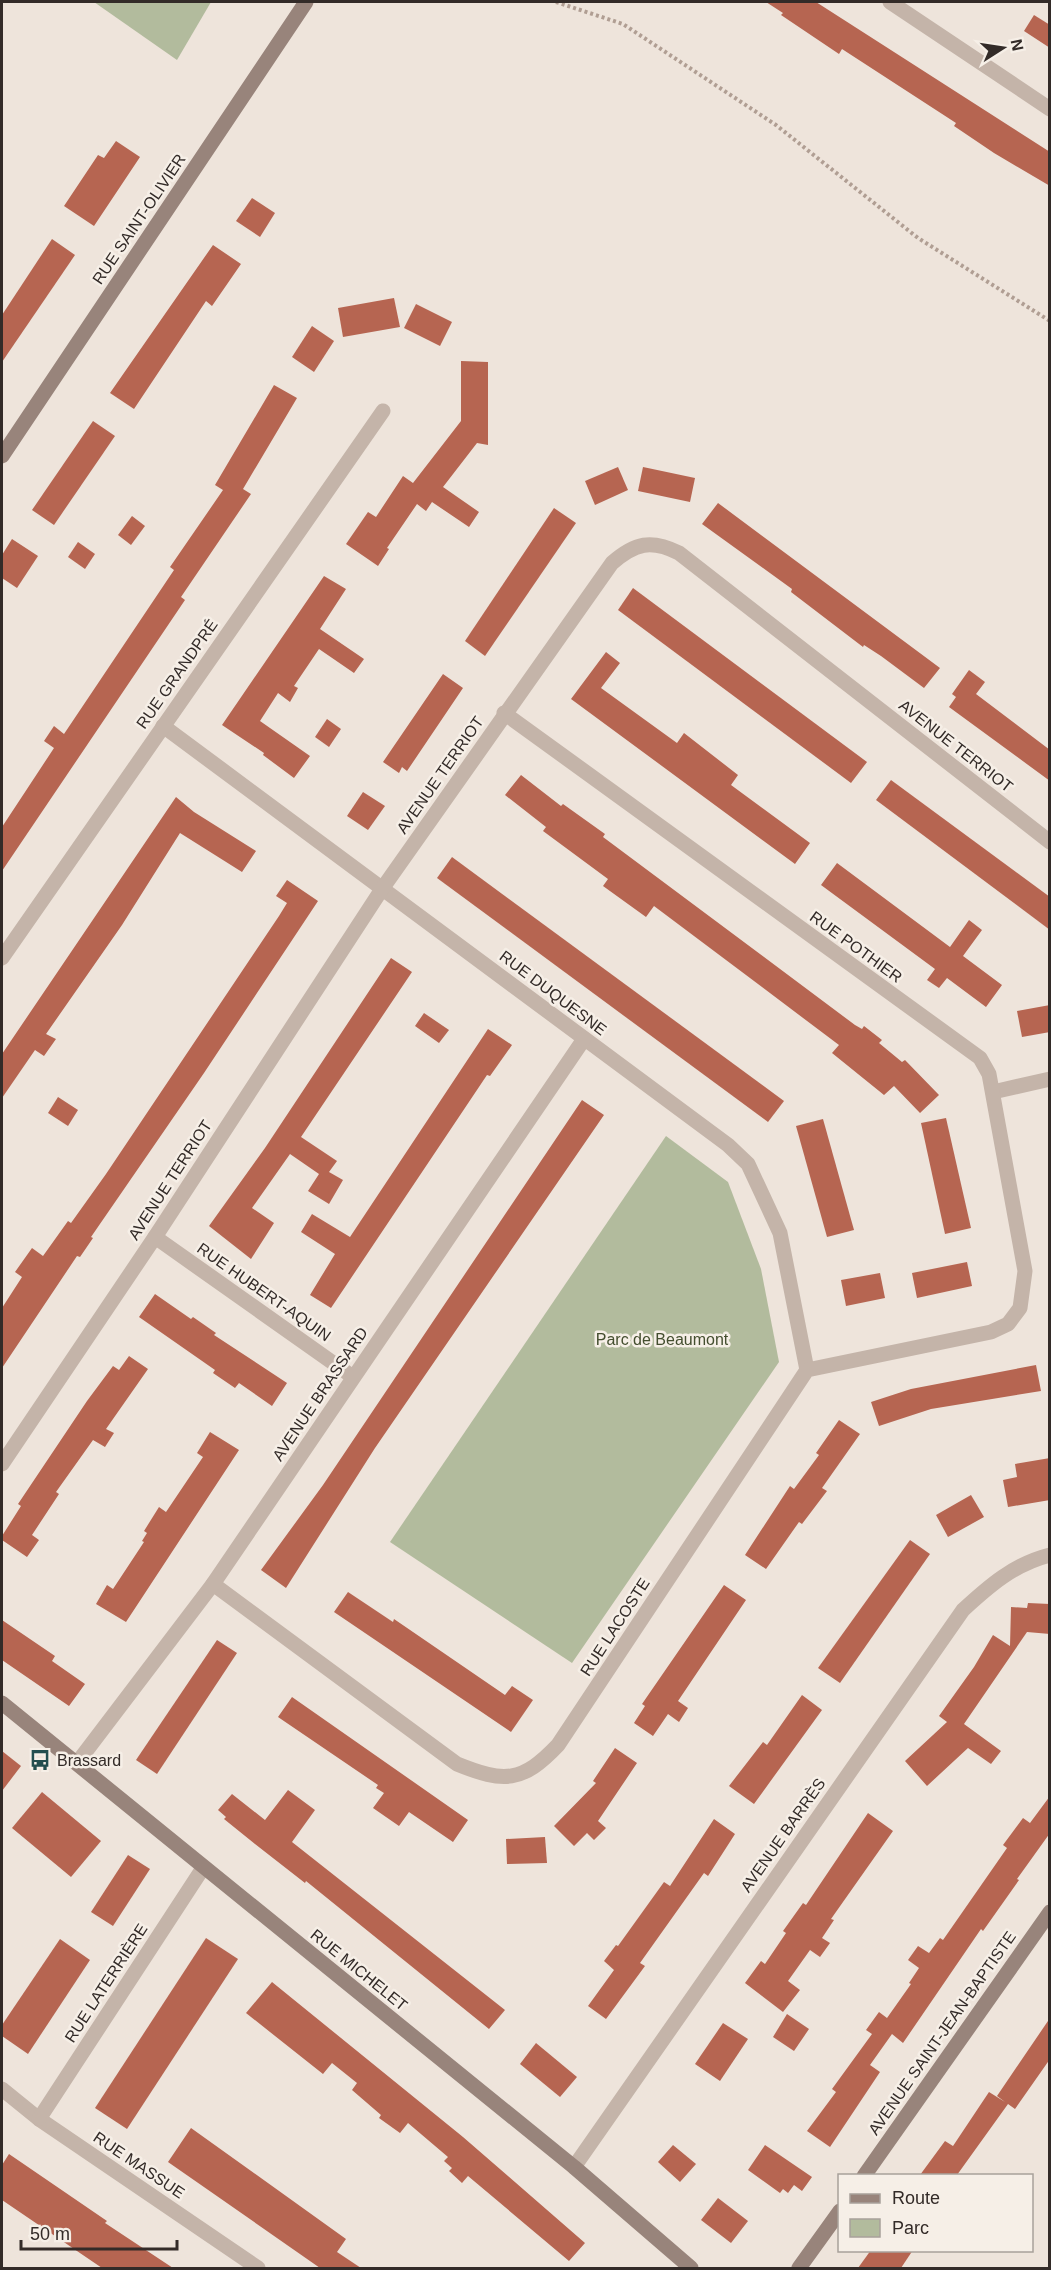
<svg xmlns="http://www.w3.org/2000/svg" width="1051" height="2270" font-family="Helvetica,sans-serif">
<style>
.green{fill:#b2bb9d}
.building{fill:#b66551}
.lines{fill:none;stroke-linecap:round;stroke-linejoin:round}
.path{stroke:#b09e93;stroke-width:4;stroke-dasharray:3 3;stroke-linecap:butt}
.street{stroke:#c4b4a9;stroke-width:15}
.secondary{stroke:#98847b;stroke-width:15}
.labels{text-anchor:middle;dominant-baseline:central;stroke-width:5;stroke-linejoin:round;paint-order:stroke}
.street-label{font-size:16px;fill:#332b28;stroke:#f6efe7}
.park-label{font-size:16px;fill:#444e2f;stroke:#f6efe7}
.poi-label{font-size:16px;fill:#332b28;stroke:#f6efe7;text-anchor:start}
</style>
<rect width="100%" height="100%" fill="#eee4db"/>
<g class="green">
<polygon points="94,2 211,2 177,60"/>
<polygon points="666,1136 728,1182 761,1269 779,1362 572,1663 390,1542"/>
</g>
<g class="building">
<polygon points="766,2 816,2 1050,152 1050,186 994,153 954,126 956,123 842,49 839,54 781,15 783,13"/>
<polygon points="1034,15 1050,25 1050,48 1024,31"/>
<polygon points="116,141 140,157 94,226 64,206 98,155 104,158"/>
<polygon points="252,198 275,213 260,237 236,221"/>
<polygon points="52,239 75,255 2,362 2,315"/>
<polygon points="213,245 241,264 212,306 206,301 134,409 110,393"/>
<polygon points="394,298 400,327 343,337 338,308"/>
<polygon points="416,304 452,322 440,346 404,328"/>
<polygon points="312,326 334,341 314,372 292,357"/>
<polygon points="461,361 488,362 488,445 477,443 443,487 479,512 469,527 432,502 426,511 417,504 387,548 389,549 378,566 346,544 368,512 376,517 403,476 413,483 461,421"/>
<polygon points="274,385 297,398 243,489 251,494 181,597 185,600 2,871 2,827 54,748 44,741 54,726 64,734 174,570 170,567 223,490 215,485"/>
<polygon points="93,421 115,436 54,525 32,510"/>
<polygon points="618,467 628,490 595,505 585,481"/>
<polygon points="643,467 695,478 690,502 638,491"/>
<polygon points="718,503 940,668 924,688 881,656 864,645 863,647 791,592 792,589 702,524"/>
<polygon points="554,508 576,523 485,656 465,641"/>
<polygon points="132,516 145,526 131,545 118,535"/>
<polygon points="12,539 38,556 17,588 2,578 2,555"/>
<polygon points="78,542 95,554 85,569 68,557"/>
<polygon points="324,576 346,589 320,629 364,659 354,673 319,649 294,686 298,688 290,702 278,693 260,721 310,756 294,778 263,755 264,753 222,725"/>
<polygon points="633,588 867,762 851,783 618,610"/>
<polygon points="606,652 620,663 601,688 677,743 684,733 738,775 731,785 810,843 795,864 571,699"/>
<polygon points="969,670 985,682 976,694 1050,750 1050,781 949,707 956,697 952,694"/>
<polygon points="443,674 463,688 407,771 402,767 399,773 383,762"/>
<polygon points="327,719 341,729 329,747 315,737"/>
<polygon points="521,775 561,806 563,804 605,834 603,837 855,1025 862,1029 864,1026 882,1040 879,1043 902,1062 905,1060 939,1095 920,1113 894,1086 884,1095 832,1053 839,1045 702,942 654,906 646,917 603,886 608,879 543,831 546,827 505,795"/>
<polygon points="891,780 1050,897 1050,930 876,800"/>
<polygon points="363,792 385,806 368,830 347,816"/>
<polygon points="176,797 194,812 256,851 242,872 180,833 122,925 46,1034 56,1039 44,1056 35,1050 2,1098 2,1054"/>
<polygon points="452,857 784,1101 768,1122 437,878"/>
<polygon points="837,863 950,947 969,920 982,930 963,956 1002,985 986,1007 947,978 939,988 927,980 935,969 821,885"/>
<polygon points="287,880 318,901 204,1073 91,1237 93,1238 80,1257 77,1256 2,1368 2,1308 22,1277 15,1272 32,1248 43,1256 68,1221 71,1223 106,1174 279,916 287,903 276,896"/>
<polygon points="391,958 412,972 301,1137 337,1161 329,1172 343,1180 329,1204 308,1191 319,1174 290,1154 252,1208 274,1223 251,1259 209,1226 265,1148"/>
<polygon points="1050,1005 1050,1032 1022,1037 1017,1011"/>
<polygon points="424,1013 449,1030 439,1043 415,1026"/>
<polygon points="488,1029 512,1045 490,1076 487,1075 331,1308 310,1295 335,1254 301,1232 312,1214 350,1237"/>
<polygon points="58,1097 78,1110 68,1126 48,1113"/>
<polygon points="582,1100 604,1115 375,1448 286,1588 261,1570 323,1485"/>
<polygon points="946,1118 971,1228 945,1234 921,1123"/>
<polygon points="823,1119 854,1230 827,1237 796,1126"/>
<polygon points="967,1262 972,1286 917,1298 912,1273"/>
<polygon points="880,1273 885,1298 846,1306 841,1280"/>
<polygon points="155,1294 191,1319 193,1317 216,1333 214,1335 287,1383 272,1406 239,1383 235,1388 213,1373 215,1370 139,1317"/>
<polygon points="129,1356 148,1369 106,1429 114,1433 105,1447 93,1440 56,1492 59,1494 32,1535 39,1540 27,1557 2,1540 2,1536 21,1506 18,1504 87,1401 113,1366 119,1370"/>
<polygon points="1036,1365 1041,1391 931,1409 879,1426 871,1402 911,1389"/>
<polygon points="839,1420 860,1434 822,1488 827,1491 802,1524 799,1522 766,1569 745,1555 790,1486 794,1489 819,1455 816,1453"/>
<polygon points="210,1432 239,1450 126,1622 96,1604 107,1585 113,1589 144,1542 142,1541 147,1533 144,1531 159,1507 166,1512 203,1457 197,1453"/>
<polygon points="1050,1458 1050,1500 1008,1507 1003,1480 1017,1477 1015,1464"/>
<polygon points="971,1495 984,1517 948,1537 936,1515"/>
<polygon points="910,1540 930,1554 840,1683 818,1668"/>
<polygon points="724,1585 746,1600 678,1701 688,1708 679,1722 668,1714 653,1736 634,1723 645,1706 642,1704"/>
<polygon points="348,1592 393,1622 394,1619 505,1695 512,1686 533,1700 511,1732 334,1612"/>
<polygon points="1028,1603 1050,1604 1050,1634 1027,1632 964,1724 1001,1751 991,1764 968,1748 927,1786 905,1761 947,1722 939,1716 974,1667 993,1635 1010,1646 1011,1607 1027,1608"/>
<polygon points="2,1620 55,1656 52,1661 85,1684 69,1706 2,1660"/>
<polygon points="217,1640 237,1653 157,1774 136,1760"/>
<polygon points="802,1695 822,1710 754,1804 729,1786 763,1742 767,1745"/>
<polygon points="292,1697 468,1820 453,1842 409,1812 399,1826 373,1808 384,1793 376,1788 378,1785 278,1717"/>
<polygon points="615,1748 637,1763 598,1821 606,1828 594,1840 587,1833 574,1846 554,1826 596,1783 593,1781"/>
<polygon points="2,1751 21,1766 2,1791"/>
<polygon points="288,1790 315,1810 292,1842 505,2010 489,2029 306,1881 305,1883 255,1844 224,1819 226,1817 218,1810 232,1794 265,1820"/>
<polygon points="42,1792 101,1841 71,1877 12,1828"/>
<polygon points="1050,1796 1050,1833 1017,1879 1019,1880 983,1931 981,1929 903,2043 892,2034 870,2065 880,2072 830,2147 807,2131 836,2092 832,2089 872,2034 866,2030 879,2012 887,2018 911,1984 909,1983 919,1968 908,1960 918,1946 929,1953 940,1938 943,1940 1007,1848 1003,1845 1023,1818 1030,1823"/>
<polygon points="868,1813 893,1831 831,1919 834,1920 822,1938 830,1943 820,1957 810,1950 788,1981 800,1990 783,2012 745,1983 761,1961 765,1964 786,1933 783,1931 803,1903 806,1905"/>
<polygon points="714,1819 735,1834 708,1876 704,1873 640,1963 645,1966 606,2019 588,2006 614,1970 604,1961 616,1945 618,1946 664,1882 670,1886"/>
<polygon points="545,1837 547,1863 507,1864 506,1839"/>
<polygon points="128,1855 150,1869 113,1926 91,1912"/>
<polygon points="206,1938 238,1959 127,2129 95,2108"/>
<polygon points="60,1939 90,1960 28,2054 2,2036 2,2025"/>
<polygon points="272,1982 463,2137 585,2243 569,2261 468,2176 462,2183 449,2171 452,2168 444,2161 448,2157 408,2123 400,2133 379,2118 381,2115 352,2090 357,2083 332,2063 323,2074 246,2013"/>
<polygon points="787,2014 809,2029 794,2051 773,2037"/>
<polygon points="1050,2018 1050,2059 1015,2109 1008,2104 957,2175 920,2175 945,2141 953,2146 989,2092 1005,2102 997,2096"/>
<polygon points="723,2023 748,2039 720,2081 695,2064"/>
<polygon points="536,2043 577,2077 560,2097 520,2064"/>
<polygon points="191,2128 346,2239 337,2252 361,2268 320,2268 168,2162"/>
<polygon points="673,2145 696,2164 680,2182 658,2162"/>
<polygon points="765,2145 812,2177 802,2191 794,2185 788,2193 783,2189 780,2193 748,2170"/>
<polygon points="9,2154 107,2221 105,2223 173,2268 102,2268 2,2200 2,2165"/>
<polygon points="718,2198 748,2221 731,2243 701,2220"/>
<polygon points="871,2250 913,2250 901,2268 858,2268"/>
</g>
<g class="lines">
<polyline class="path" points="556,2 623,24 776,125 918,238 1050,321"/>
<g class="street">
<polyline points="890,2 1050,109"/>
<polyline points="163,726 728,1145 748,1164 780,1233 807,1370"/>
<polyline points="2,958 383,411"/>
<polyline points="993,1092 1050,1079"/>
<polyline points="155,1237 353,1377"/>
<path d="M2 1464 155 1237 382 889 612 563C635 543 651 539 679 553L1050 842"/>
<path d="M213 1584 457 1764C504 1783 522 1783 558 1745L807 1370 991 1332 1008 1324 1020 1308 1025 1271 989 1074 980 1058 504 713"/>
<polyline points="77,1763 213,1584 584,1039"/>
<polyline points="2,2089 39,2119 258,2268"/>
<polyline points="39,2119 203,1868"/>
<path d="M574 2167 963 1610C989 1586 1014 1564 1050 1555"/>
</g>
<g class="secondary">
<polyline points="2,456 306,2"/>
<polyline points="2,1703 574,2167 691,2268"/>
<polyline points="864,2176 1050,1912"/>
<polyline points="799,2268 840,2211"/>
</g>
</g>
<defs>
<symbol id="bus-bare" viewBox="-9 -9 18 18"><path d="M-5-6H5V4H4V6H2V4H-2V6H-4V4H-5ZM-3.5-4V0h7V-4ZM-3.5 1.2v1.5H-2V1.2ZM2 1.2v1.5H3.5V1.2Z" fill="#234e4f" stroke="#f6efe7" stroke-width="2.5" paint-order="stroke"/></symbol>
</defs>
<g fill-rule="evenodd">
<use href="#bus-bare" x="25" y="1745" width="30" height="30"/>
</g>
<g class="labels">
<g class="street-label">
<text transform="translate(139 219) rotate(-56)">RUE SAINT-OLIVIER</text>
<text transform="translate(177 674) rotate(-55)">RUE GRANDPRÉ</text>
<text transform="translate(956 746) rotate(38)">AVENUE TERRIOT</text>
<text transform="translate(440 775) rotate(-55)">AVENUE TERRIOT</text>
<text transform="translate(856 947) rotate(36)">RUE POTHIER</text>
<text transform="translate(553 993) rotate(37)">RUE DUQUESNE</text>
<text transform="translate(170 1180) rotate(-57)">AVENUE TERRIOT</text>
<text transform="translate(264 1292) rotate(35)">RUE HUBERT-AQUIN</text>
<text transform="translate(320 1394) rotate(-56)">AVENUE BRASSARD</text>
<text transform="translate(615 1627) rotate(-57)">RUE LACOSTE</text>
<text transform="translate(783 1835) rotate(-55)">AVENUE BARRÈS</text>
<text transform="translate(359 1970) rotate(39)">RUE MICHELET</text>
<text transform="translate(106 1983) rotate(-57)">RUE LATERRIÈRE</text>
<text transform="translate(942 2033) rotate(-55)">AVENUE SAINT-JEAN-BAPTISTE</text>
<text transform="translate(139 2165) rotate(34)">RUE MASSUE</text>
</g>
<g class="park-label">
<text x="662" y="1339">Parc de Beaumont</text>
</g>
<g class="poi-label">
<text x="57" y="1760">Brassard</text>
</g>
</g>
<rect width="1051" height="2270" fill="none" stroke="#332b28" stroke-width="6"/>
<rect x="838" y="2174" width="195" height="78" fill="#f6efe7" stroke="#a8a19b" stroke-width="1.5"/>
<rect x="850" y="2194" width="30" height="9" fill="#98847b" stroke="#a8a19b" stroke-width="1.5"/>
<text x="892" y="2204" font-size="18" fill="#332b28">Route</text>
<rect x="850" y="2219" width="30" height="18" fill="#b2bb9d" stroke="#a8a19b" stroke-width="1.5"/>
<text x="892" y="2234" font-size="18" fill="#332b28">Parc</text>
<g transform="translate(1003 48) rotate(78)" stroke="#f6efe7" stroke-width="4.5" paint-order="stroke">
<path d="M0-4.5L10 22L0 15L-10 22Z" fill="#332b28"/>
<text y="-9" font-size="16" font-weight="bold" text-anchor="middle" fill="#332b28">N</text>
</g>
<path d="M21 2240v9h156v-9" fill="none" stroke="#332b28" stroke-width="3"/>
<text x="30" y="2240" font-size="18" fill="#332b28" stroke="#f6efe7" stroke-width="4.5" paint-order="stroke">50 m</text>
</svg>
